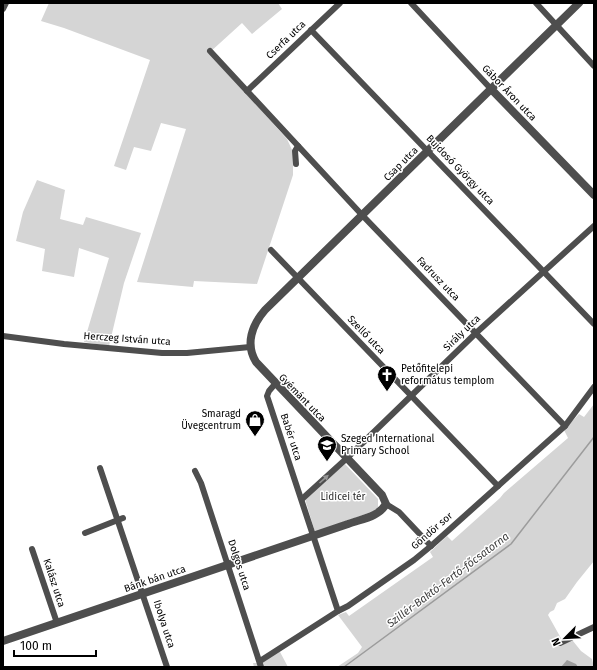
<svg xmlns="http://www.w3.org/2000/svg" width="597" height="670" font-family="'Fira Sans',sans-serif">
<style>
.green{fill:#d5d5d5}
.water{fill:#9c9c9c}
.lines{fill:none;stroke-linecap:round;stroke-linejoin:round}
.stream{stroke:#9c9c9c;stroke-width:1.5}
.minor{stroke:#4e4e4e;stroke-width:6}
.tertiary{stroke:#4e4e4e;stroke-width:8}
.oneway{fill:#959595}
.labels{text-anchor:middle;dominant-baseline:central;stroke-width:3;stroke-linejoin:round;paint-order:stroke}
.street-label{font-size:10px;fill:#000;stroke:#fff}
.poi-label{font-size:10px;fill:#000;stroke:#fff;text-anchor:start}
.park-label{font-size:10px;fill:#2c2c2c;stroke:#fff}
.water-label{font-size:11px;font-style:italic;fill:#3d3d3d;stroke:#fff}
</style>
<rect width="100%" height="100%" fill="#fff"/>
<g class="green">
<polygon points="49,3 278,3 282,9 252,34 242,23 209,53 287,139 293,152 293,175 257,284 194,281 193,287 137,282 186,129 161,123 151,151 134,147 126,170 114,166 150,60 64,28 41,21"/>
<polygon points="37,180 65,190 60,219 83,225 86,217 141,233 124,283 109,346 84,342 109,258 79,248 74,277 42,271 45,249 16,241 23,212"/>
<polygon points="594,404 594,561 577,582 565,599 557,603 554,610 550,612 548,615 562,640 569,636 581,651 592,659 594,667 337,667 358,653 362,647 338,615 346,612 349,616 433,557 430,552 447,536 452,541 500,498 504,493 568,438 564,430 579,414 584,417"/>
<polygon points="345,464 378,499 378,507 374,511 315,532 305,499"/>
<polygon points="280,650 280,652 288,667 254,667 253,663 259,663"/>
</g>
<polygon class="water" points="567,660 576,664 578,667 561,667"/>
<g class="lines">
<polyline class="stream" points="344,667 511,544 594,437"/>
<g class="minor">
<polyline points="411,3 491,89"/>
<polyline points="536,3 594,66"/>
<polyline points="3,9 6,3"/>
<polyline points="311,30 594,324"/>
<polyline points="210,51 363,216 565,426"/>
<polyline points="247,91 340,3"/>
<polyline points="296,164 295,151 298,146"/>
<polyline points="271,250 498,486"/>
<polyline points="3,336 64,344 162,353 187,353 250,347"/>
<polyline points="275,384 269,391 267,396 338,611"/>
<polyline points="100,468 167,667"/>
<polyline points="195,471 201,483 261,667"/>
<polyline points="302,499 346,459 476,333 594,226"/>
<polyline points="386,504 399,512 431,546"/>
<polyline points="85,533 123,518"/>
<polyline points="32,549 57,623"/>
<polyline points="560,643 594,627"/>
<polyline points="260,661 338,611 348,606 414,560 431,546 565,426 594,387"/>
</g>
<g class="tertiary">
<polyline points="491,89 594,195"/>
<path d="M3 641 348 524C361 519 379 517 386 504L382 495 256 362C245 344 252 325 265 310L579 3"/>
</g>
</g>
<defs><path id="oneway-solid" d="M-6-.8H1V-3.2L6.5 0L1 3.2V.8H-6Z"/></defs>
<use class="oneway" href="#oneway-solid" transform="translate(324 479) rotate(-42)"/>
<defs>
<symbol id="church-pin" viewBox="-11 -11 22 30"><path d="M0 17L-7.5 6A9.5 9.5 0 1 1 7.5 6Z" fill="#000" stroke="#fff"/><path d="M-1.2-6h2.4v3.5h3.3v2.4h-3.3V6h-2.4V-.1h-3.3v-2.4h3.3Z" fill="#fff"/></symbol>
<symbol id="shop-pin" viewBox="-11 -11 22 30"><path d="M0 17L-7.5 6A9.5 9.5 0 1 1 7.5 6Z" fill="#000" stroke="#fff"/><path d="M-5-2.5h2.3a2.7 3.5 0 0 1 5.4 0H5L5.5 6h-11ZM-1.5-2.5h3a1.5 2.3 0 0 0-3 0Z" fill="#fff"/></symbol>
<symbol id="school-pin" viewBox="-11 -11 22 30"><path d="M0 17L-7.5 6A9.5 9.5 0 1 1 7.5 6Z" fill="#000" stroke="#fff"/><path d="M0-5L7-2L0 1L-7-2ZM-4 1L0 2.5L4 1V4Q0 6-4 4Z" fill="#fff"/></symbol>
</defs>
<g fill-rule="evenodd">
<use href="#church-pin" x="376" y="364" width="22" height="30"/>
<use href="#shop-pin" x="244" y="409" width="22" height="30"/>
<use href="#school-pin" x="316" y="434" width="22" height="30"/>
</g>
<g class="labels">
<g class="street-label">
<text transform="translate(286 40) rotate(-44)">Cserfa utca</text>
<text transform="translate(509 93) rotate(46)">Gábor Áron utca</text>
<text transform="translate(401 164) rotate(-45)">Csap utca</text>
<text transform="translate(460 170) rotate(46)">Bujdosó György utca</text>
<text transform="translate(438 279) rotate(46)">Fadrusz utca</text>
<text transform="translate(462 333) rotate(-44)">Sirály utca</text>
<text transform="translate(366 335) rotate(46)">Szellő utca</text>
<text transform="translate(127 339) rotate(4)">Herczeg István utca</text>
<text transform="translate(302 398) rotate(46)">Gyémánt utca</text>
<text transform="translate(291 437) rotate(72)">Babér utca</text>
<text transform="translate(432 531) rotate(-41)">Göndör sor</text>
<text transform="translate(239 565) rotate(72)">Dolgos utca</text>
<text transform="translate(155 579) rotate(-19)">Bánk bán utca</text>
<text transform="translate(54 583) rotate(72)">Kalász utca</text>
<text transform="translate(164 624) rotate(72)">Ibolya utca</text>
</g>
<g class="poi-label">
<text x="401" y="369">Petőfitelepi<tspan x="401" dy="12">református templom</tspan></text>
<text x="241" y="414" text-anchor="end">Smaragd<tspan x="241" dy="12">Üvegcentrum</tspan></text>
<text x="341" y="439">Szeged International<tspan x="341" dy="12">Primary School</tspan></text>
</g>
<g class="park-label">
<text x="343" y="497">Lidicei tér</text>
</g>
<g class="water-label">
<text transform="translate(448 580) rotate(-37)">Szillér-Baktó-Fertő-főcsatorna</text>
</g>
</g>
<rect width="597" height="670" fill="none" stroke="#000000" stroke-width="8"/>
<g transform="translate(565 638) rotate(246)" stroke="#ffffff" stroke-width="3" paint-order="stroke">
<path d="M0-3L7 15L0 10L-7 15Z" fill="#000000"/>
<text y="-6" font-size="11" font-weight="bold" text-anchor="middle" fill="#000000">N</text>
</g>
<path d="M14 650v6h82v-6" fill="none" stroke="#000000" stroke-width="2"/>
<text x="20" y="650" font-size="12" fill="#000000" stroke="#ffffff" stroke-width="3" paint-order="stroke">100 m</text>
</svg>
